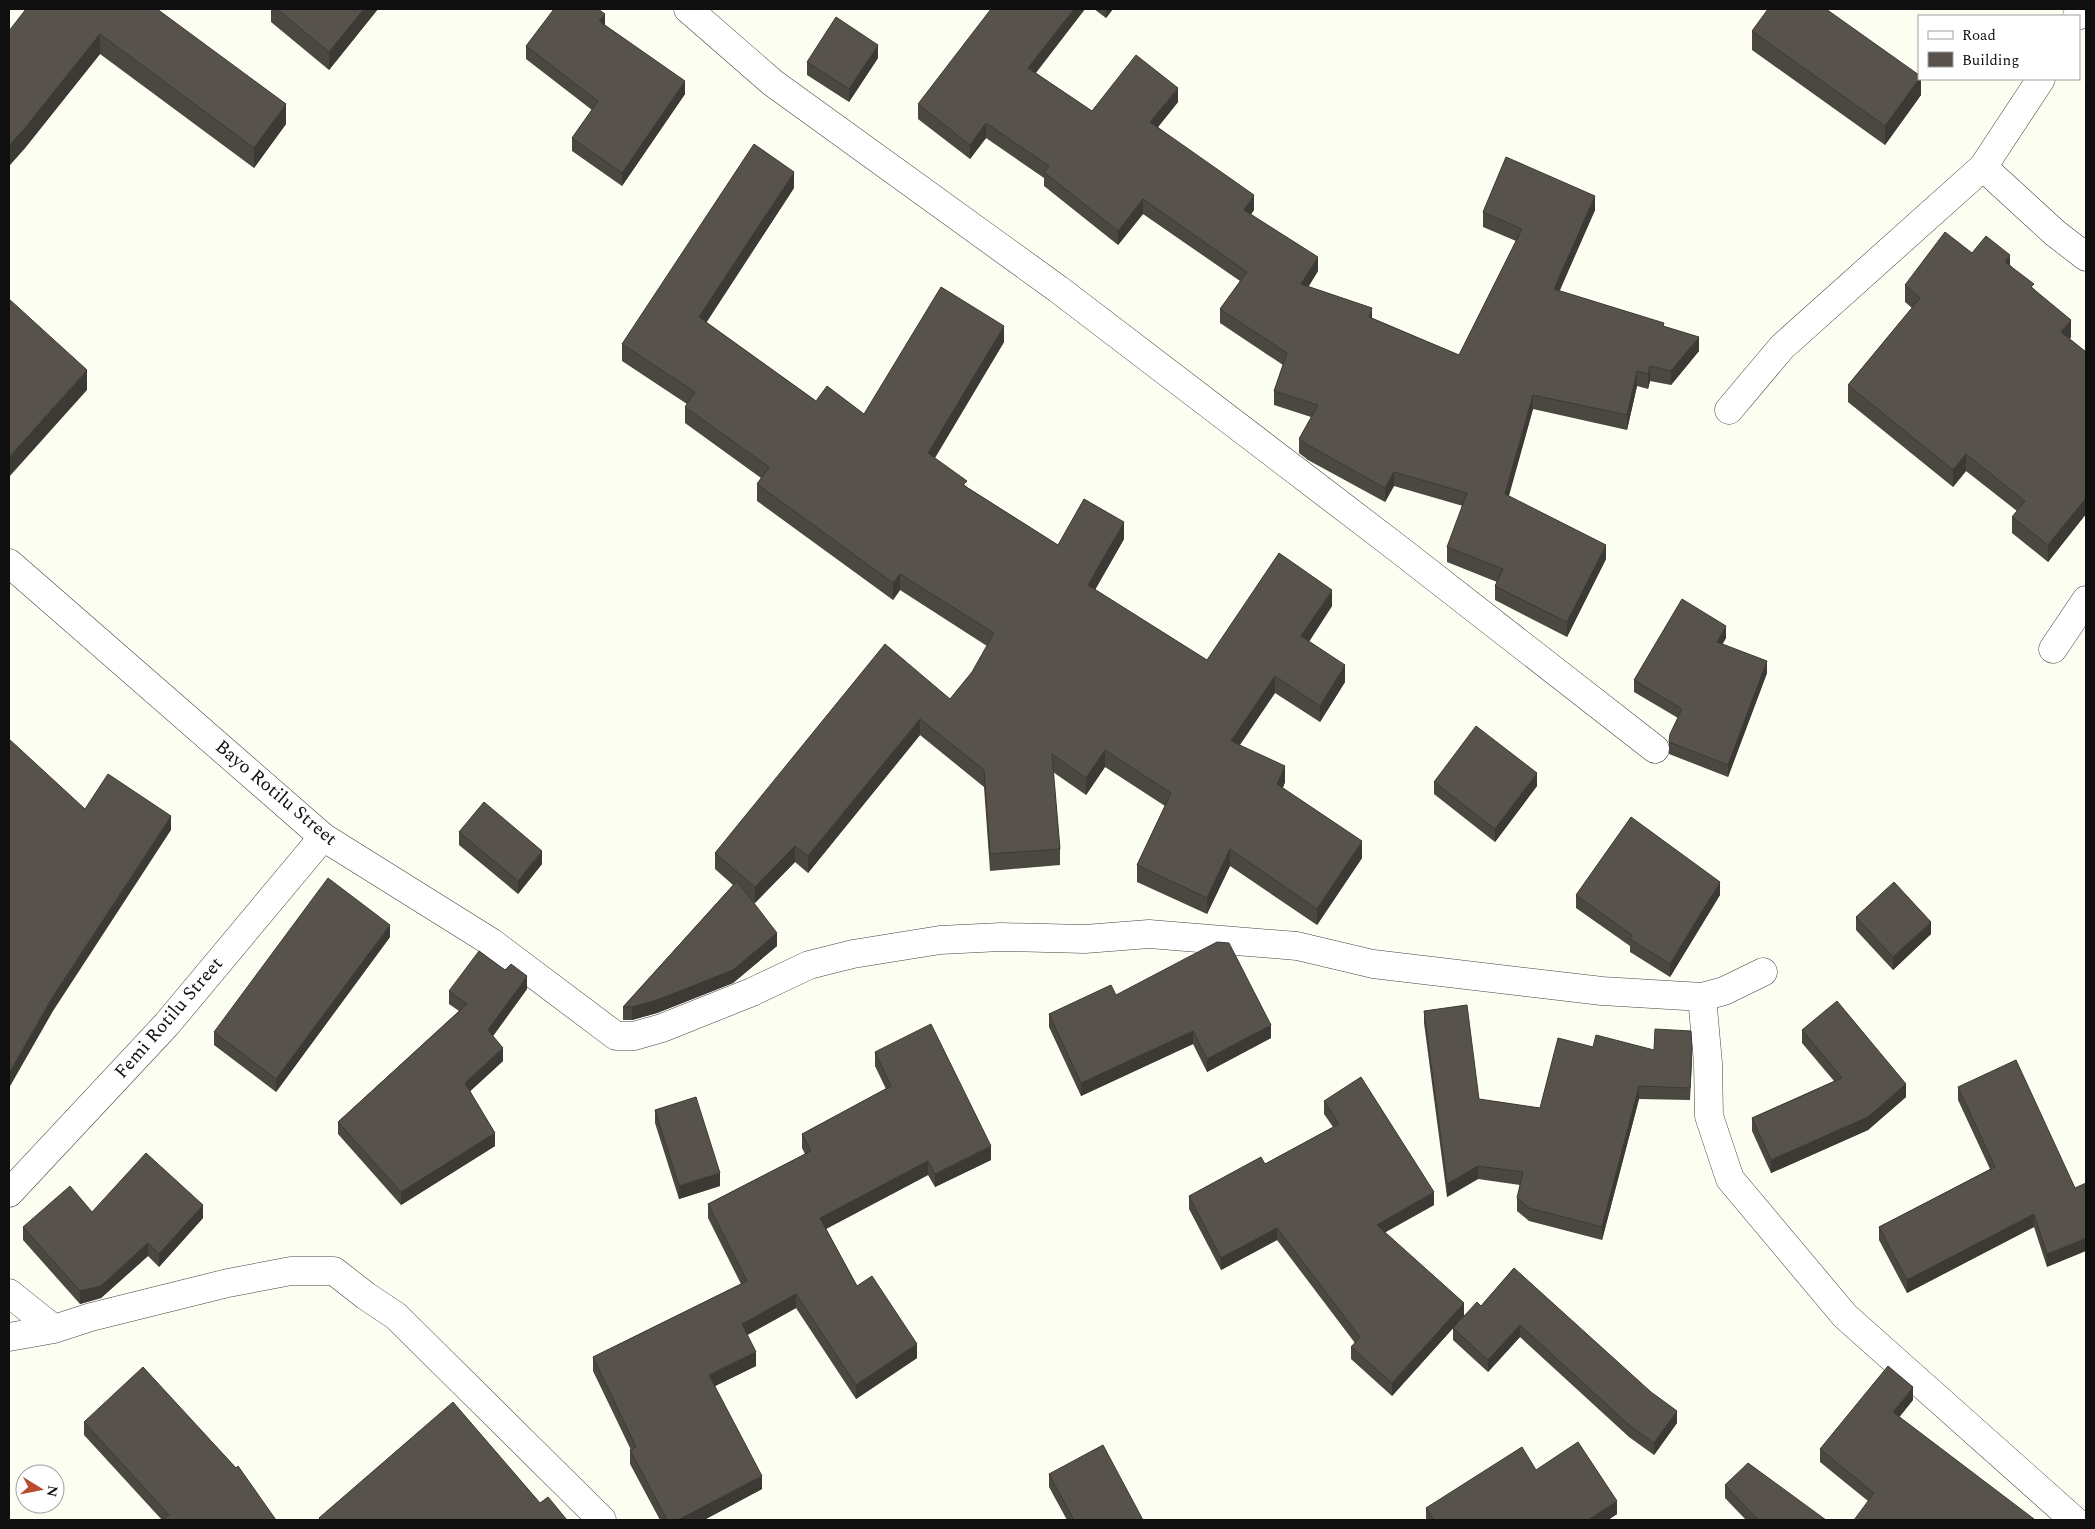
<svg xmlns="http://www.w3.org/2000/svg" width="2095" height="1529" font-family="Spectral,serif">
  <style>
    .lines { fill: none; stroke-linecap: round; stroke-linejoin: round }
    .minor-casing { stroke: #424242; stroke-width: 29 }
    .minor { stroke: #fff; stroke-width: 28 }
    .wall { fill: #4b4741 }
    .shaded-wall { fill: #3d3a35 }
    .building { fill: #57534c; stroke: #3d3a35 }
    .labels { text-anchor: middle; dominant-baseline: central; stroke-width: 5; stroke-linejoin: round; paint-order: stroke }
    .street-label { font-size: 19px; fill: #0f0f0f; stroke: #fff }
  </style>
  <rect width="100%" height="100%" fill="#fdfef2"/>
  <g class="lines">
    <defs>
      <path id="minor" d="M688 9 773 83 1058 289 1396 547 1655 749
        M2077 16 2082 9
        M1983 167 2055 233 2086 257
        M1729 410 1782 347 1983 167 2041 79
        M9 563 323 837 491 942 616 1036H634L662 1028 752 992 809 965 853 954 940 940 1001 937 1085 939 1149 934 1297 946 1373 964 1602 991 1702 997 1724 991 1763 972
        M2053 649 2086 600
        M1702 997 1708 1063 1709 1116 1730 1179 1845 1316 2074 1520
        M9 1193 167 1024 323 837
        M9 1293 54 1329
        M9 1337 54 1329 91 1317 228 1283 291 1271H334L366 1296 396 1316 602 1520"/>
    </defs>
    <!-- minor casing -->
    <use href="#minor" class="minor-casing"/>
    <!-- minor -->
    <use href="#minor" class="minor"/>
  </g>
  <!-- wall -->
  <path class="wall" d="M157 9 286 124 254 168 100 54 25 148 9 166V31Z
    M271 9H378L329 70 271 22Z
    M1085 9 1036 73 1092 111 1178 102 1158 127 1254 210 1251 214 1318 271 1308 287 1372 318 1459 355 1516 241 1483 227V212L1595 210 1559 291 1664 326 1699 351 1671 385 1650 381 1648 389 1637 386 1627 430 1533 409 1509 496 1606 559 1567 637 1495 600V586L1497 582 1447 562V547L1463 506 1394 486 1385 502 1308 460 1299 453V439L1311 417 1274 405V391L1283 365 1220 323V309L1240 281 1143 214 1118 245 1044 186V178L986 138 970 159 918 119V104Z
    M1094 9H1113L1106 18Z
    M605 25 685 94 622 186 572 151V138L592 110 526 59V46Z
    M1752 31 1921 79V95L1885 145 1752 50Z
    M878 58 849 102 807 75V62Z
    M794 188 706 322 816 401 864 414 1004 342 935 458 967 487 1058 545 1124 539 1095 590 1207 660 1332 606 1309 642 1345 682 1320 722 1275 693 1240 745 1285 782 1283 788 1362 858 1317 925 1230 866 1207 914 1137 882V865L1165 806 1105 767 1086 795 1053 772 1060 849V865L990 871 984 787 920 735 808 873 795 862 755 903 753 902 777 946 733 983 657 1013 632 1020H623V1007L733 885 715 869V853L950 699 972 672 987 646 900 590 893 600 757 501V484L761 478 685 423V407L687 404 622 361V344Z
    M2010 265 2034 289 2071 337 2070 339 2086 352V514L2048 562 2012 533V517L2017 511 1966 471 1953 487 1848 402V385L1912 308 1905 302V285Z
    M1726 638 1722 644 1767 673 1728 777 1669 754V742L1678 718 1634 692V680Z
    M1434 782 1537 786 1495 842 1434 794Z
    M459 832 542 864 518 894 459 845Z
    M1576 895H1720L1670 977 1630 952V946L1576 908Z
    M1856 917 1931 934 1893 970 1856 930Z
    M390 937 276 1092 214 1045V1032Z
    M527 989 493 1036 503 1061 470 1091 495 1146 401 1205 338 1134V1122L459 1011 449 1004V991Z
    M1116 995 1271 1038 1207 1072 1193 1044 1081 1096 1049 1027V1014Z
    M1424 1011 1479 1099 1540 1108 1593 1047 1692 1061 1690 1100 1639 1099 1602 1240 1529 1221 1517 1211V1198L1520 1185 1478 1179 1447 1197 1424 1023Z
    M1802 1030 1906 1097 1868 1130 1771 1173 1752 1131V1118L1834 1081 1802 1043Z
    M875 1052 991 1160 935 1187 928 1175 826 1229 857 1286 917 1358 856 1399 796 1308 747 1335 756 1366 715 1386 762 1489 704 1520H660L630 1464V1450H631L593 1371V1357L741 1284 708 1218V1204L805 1154 802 1148V1134L886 1089 875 1066Z
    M1958 1087 2075 1188 2047 1267 2034 1227 1907 1293 1879 1240V1227L1990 1169 1958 1100Z
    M1324 1101 1434 1205 1385 1232 1464 1316 1392 1396 1351 1359V1347L1355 1343 1277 1240 1221 1270 1189 1209V1196L1265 1164 1333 1127 1324 1114Z
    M655 1110 720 1186 679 1199 655 1123Z
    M92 1212 203 1218 159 1267 148 1256 101 1298 80 1304 23 1240V1227Z
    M1514 1268 1677 1423 1654 1455 1629 1437 1520 1337 1488 1372 1453 1340V1328L1481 1306Z
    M1913 1400 1899 1417 2034 1520 1868 1501 1820 1462V1449Z
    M84 1422 236 1468 162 1520 84 1435Z
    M1536 1470 1617 1514 1608 1520H1426V1508Z
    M1049 1474 1143 1520H1067L1049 1487Z
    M1725 1485 1826 1520H1746L1725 1498Z"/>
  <!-- shaded-wall -->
  <path class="shaded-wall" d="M364 9H378L329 70V52Z
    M1074 9H1085L1028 82V68Z
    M1106 9H1113L1106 18Z
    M605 14V27L599 21Z
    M100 34V54L25 148 9 166V146Z
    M878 45V58L849 102V89Z
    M1919 79H1921V95L1885 145V126Z
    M685 81V94L622 186V173Z
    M1178 88V102L1150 137V122Z
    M286 104V124L254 168V148Z
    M986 123V138L970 159V145Z
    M794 172V188L699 334V317Z
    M1254 195V210L1244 224V210Z
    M1595 196V210L1554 304V289Z
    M1143 199V214L1118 245V231Z
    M2010 255V271L2005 262Z
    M1318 257V271L1301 299V284Z
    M1372 308V322L1369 317Z
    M2071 320V337L2061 349V332Z
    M1004 326V342L928 469V453Z
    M1699 337V351L1671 385V371Z
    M1650 366V381L1648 389V374Z
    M87 370V390L9 477V457Z
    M1637 371V386L1627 430V415Z
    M1533 395V409L1505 508V494Z
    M1966 454V471L1953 487V470Z
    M1394 472V486L1385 502V488Z
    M2086 498V514L2048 562V545Z
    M1124 522V539L1088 602V585Z
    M1606 545V559L1567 637V622Z
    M900 574V590L893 600V583Z
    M1332 590V606L1301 653V636Z
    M1726 626V638L1717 654V642Z
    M1767 661V673L1728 777V765Z
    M1345 665V682L1320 722V706Z
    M1275 676V693L1231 757V741Z
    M920 719V735L808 873V856Z
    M1105 750V767L1086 795V778Z
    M1285 766V782L1277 800V784Z
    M1537 773V786L1495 842V829Z
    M171 816V830L53 1011 9 1088V1073L53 996Z
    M1362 841V858L1317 925V909Z
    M795 846V862L755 903V887Z
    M1230 849V866L1207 914V898Z
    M542 851V864L518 894V881Z
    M1720 882V895L1670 977V964Z
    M1931 922V934L1893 970V957Z
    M390 925V937L276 1092V1079Z
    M777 933V946L733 983 657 1013 632 1020V1007Z
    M527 976V989L488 1043V1030Z
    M1271 1025V1038L1207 1072V1059Z
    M1193 1031V1044L1081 1096V1083Z
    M503 1048V1061L465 1096V1083Z
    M1906 1084V1097L1868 1130 1771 1173V1160Z
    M1639 1086V1099L1602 1240V1227Z
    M495 1133V1146L401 1205V1192Z
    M991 1146V1160L935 1187V1174Z
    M928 1161V1175L820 1232V1218Z
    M1478 1166V1179L1447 1197V1184Z
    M720 1173V1186L679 1199V1186Z
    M1434 1192V1205L1377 1237V1225Z
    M203 1205V1218L159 1267V1254Z
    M2034 1214V1227L1907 1293V1280Z
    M1277 1228V1240L1221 1270V1258Z
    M2086 1238V1251L2047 1267V1254Z
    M148 1243V1256L101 1298 80 1304V1291Z
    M796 1294V1308L742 1338V1324Z
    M1464 1303V1316L1392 1396V1383Z
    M1520 1325V1337L1488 1372V1360Z
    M917 1344V1358L856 1399V1385Z
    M756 1352V1366L709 1389V1375Z
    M1913 1387V1400L1893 1425V1412Z
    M1677 1411V1423L1654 1455V1443Z
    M762 1476V1489L704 1520H678Z
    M1617 1501V1514L1608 1520H1588Z"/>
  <!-- building -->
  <path class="building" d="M26 9H157L286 104 254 148 100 34 25 128 9 146V31Z
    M277 9H364L329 52Z
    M554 9H598L605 14 599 21 685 81 622 173 572 138 598 101 526 46Z
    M991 9H1074L1028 68 1092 111 1136 55 1178 88 1150 122 1254 195 1244 210 1318 257 1301 284 1372 308 1369 317 1459 355 1522 229 1483 212 1506 157 1595 196 1554 289 1664 323 1663 326 1699 337 1671 371 1650 366 1648 374 1637 371 1627 415 1533 395 1505 494 1606 545 1567 622 1495 586 1503 569 1447 547 1467 493 1394 472 1385 488 1308 445 1299 439 1318 405 1274 391 1287 353 1220 309 1247 272 1143 199 1118 231 1044 172 1049 166 986 123 970 145 918 104Z
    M1768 9H1826L1919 75V79L1885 126 1752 31Z
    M836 17 878 45 849 89 807 62Z
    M754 144 794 172 699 317 816 401 827 386 864 414 941 287 1004 326 928 453 967 481 963 485 1058 545 1084 499 1124 522 1088 585 1207 660 1279 553 1332 590 1301 636 1345 665 1320 706 1275 676 1231 741 1285 766 1277 784 1362 841 1317 909 1230 849 1207 898 1137 865 1171 793 1105 750 1086 778 1052 754 1060 849 990 854 984 770 920 719 808 856 795 846 755 887 715 853 885 644 950 699 972 672 994 633 900 574 893 583 757 484 769 467 685 407 695 392 622 344Z
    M1945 232 1972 253 1986 236 2010 255 2005 262 2034 284 2031 287 2071 320 2061 332 2086 352V498L2048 545 2012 517 2025 501 1966 454 1953 470 1848 385 1920 298 1905 285Z
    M9 299 87 370 9 457Z
    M1682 599 1726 626 1717 642 1767 661 1728 765 1669 742 1670 734 1682 709 1634 680Z
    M1476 726 1537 773 1495 829 1434 782Z
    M9 739 85 809 108 774 171 816 53 996 9 1073Z
    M484 802 542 851 518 881 459 832Z
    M1631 817 1720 882 1670 964 1630 939 1632 935 1576 895Z
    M328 878 390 925 276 1079 214 1032Z
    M737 881 777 933 733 970 657 1000 632 1007H623Z
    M1894 882 1931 922 1893 957 1856 917Z
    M1217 942 1229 943 1271 1025 1207 1059 1193 1031 1081 1083 1049 1014 1111 985 1116 995Z
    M479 951 505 970 511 964 527 976 488 1030 503 1048 465 1083 495 1133 401 1192 338 1122 467 1004 449 991Z
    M1837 1001 1906 1084 1868 1117 1771 1160 1752 1118 1842 1078 1802 1030Z
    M1467 1005 1479 1099 1540 1108 1558 1038 1593 1047 1596 1035 1654 1050 1655 1029 1691 1031 1692 1048 1690 1088 1639 1086 1602 1227 1529 1208 1517 1198 1523 1172 1478 1166 1447 1184 1424 1011Z
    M931 1024 991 1146 935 1174 928 1161 820 1218 857 1286 872 1276 917 1344 856 1385 796 1294 742 1324 756 1352 709 1375 762 1476 678 1520H667L630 1450 636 1447 593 1357 747 1281 708 1204 811 1151 802 1134 891 1086 875 1052Z
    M2016 1060 2075 1188 2086 1183V1238L2047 1254 2034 1214 1907 1280 1879 1227 1995 1167 1958 1087Z
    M1361 1077 1434 1192 1377 1225 1464 1303 1392 1383 1351 1347 1360 1337 1277 1228 1221 1258 1189 1196 1261 1157 1265 1164 1339 1124 1324 1101Z
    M696 1097 720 1173 679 1186 655 1110Z
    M146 1153 203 1205 159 1254 148 1243 101 1286 80 1291 23 1227 70 1186 92 1212Z
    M1514 1268 1651 1392 1677 1411 1654 1443 1629 1425 1520 1325 1488 1360 1453 1328 1477 1302 1481 1306Z
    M1888 1366 1913 1387 1893 1412 2034 1519 2033 1520H1854L1874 1493 1820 1449Z
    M143 1367 236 1468 238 1466 276 1520H162L169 1515 84 1422Z
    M453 1402 540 1503 548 1497 567 1520H321L319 1518Z
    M1578 1442 1617 1501 1588 1520H1434L1426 1508 1522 1447 1536 1470Z
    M1103 1445 1143 1520H1074L1049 1474Z
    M1748 1463 1826 1520H1758L1725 1485Z"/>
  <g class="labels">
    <!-- street labels -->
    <g class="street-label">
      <text transform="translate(276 793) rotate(40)">Bayo Rotilu Street</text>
      <text transform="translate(169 1018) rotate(-49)">Femi Rotilu Street</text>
    </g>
  </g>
  <!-- border -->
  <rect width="2095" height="1529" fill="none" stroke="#0f0f0f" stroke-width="20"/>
  <!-- legend -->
  <rect x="1918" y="15" width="162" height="65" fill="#ffffff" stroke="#9f9f9f"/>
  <rect x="1928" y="31" width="25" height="8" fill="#ffffff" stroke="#9f9f9f"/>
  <text x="1962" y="40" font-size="15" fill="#0f0f0f">Road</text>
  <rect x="1928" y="52" width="25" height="15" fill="#57534c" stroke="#9f9f9f"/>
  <text x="1962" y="65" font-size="15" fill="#0f0f0f">Building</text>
  <!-- north arrow -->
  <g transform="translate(40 1489) rotate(100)"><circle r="24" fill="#ffffff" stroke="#9f9f9f"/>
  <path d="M0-4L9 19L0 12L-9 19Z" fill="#b84c2e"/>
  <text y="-8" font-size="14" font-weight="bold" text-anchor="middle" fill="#0f0f0f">N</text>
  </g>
</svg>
